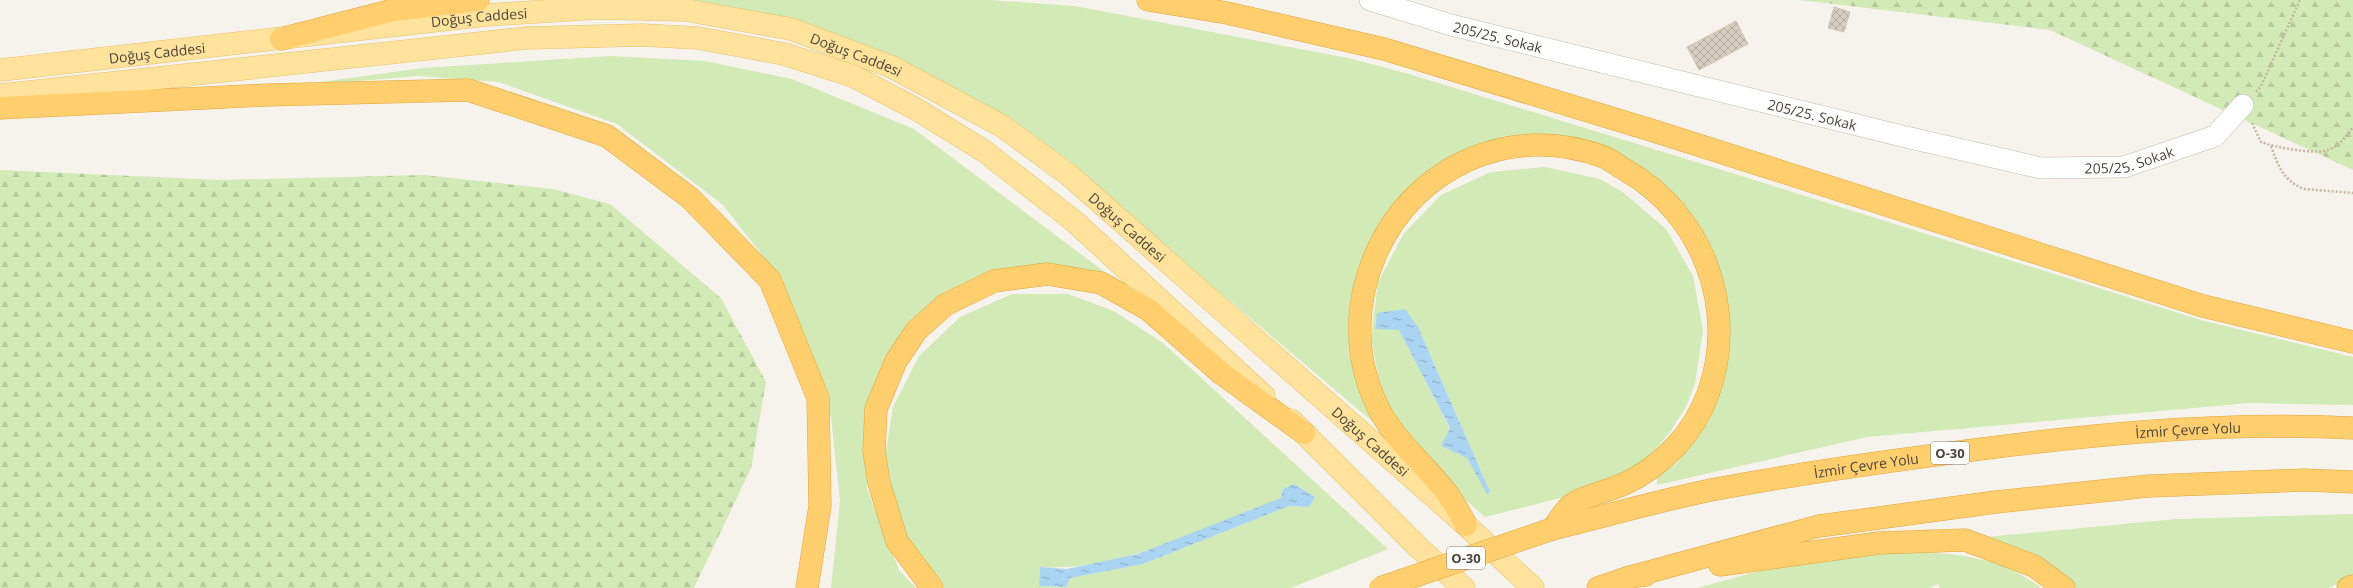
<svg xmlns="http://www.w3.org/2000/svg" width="2353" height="588" font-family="'Open Sans',sans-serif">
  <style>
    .grass { fill: #d2eab5; fill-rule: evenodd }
    .forest { fill: url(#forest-firs) }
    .water { fill: url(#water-ripples) }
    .building { fill: url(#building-cross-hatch); stroke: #d3c7b4 }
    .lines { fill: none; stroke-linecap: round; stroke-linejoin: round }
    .minor-casing { stroke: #c2bbae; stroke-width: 22 }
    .major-casing { stroke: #e6c16a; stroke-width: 23 }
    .highway-casing { stroke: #e0a43c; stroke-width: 23 }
    .path { stroke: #c4b79f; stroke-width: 2.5; stroke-dasharray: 2 2; stroke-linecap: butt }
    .minor { stroke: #fff; stroke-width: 21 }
    .major { stroke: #ffe39c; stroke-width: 22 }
    .highway { stroke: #ffcf6e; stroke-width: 22 }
    .highway-bridge-casing { stroke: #e0a43c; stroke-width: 23; stroke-linecap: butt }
    .highway-bridge { stroke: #ffcf6e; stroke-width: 22 }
    .labels { text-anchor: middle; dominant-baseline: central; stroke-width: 3; stroke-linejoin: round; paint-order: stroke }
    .shield { fill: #fff; stroke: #817c74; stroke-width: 1 }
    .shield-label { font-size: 13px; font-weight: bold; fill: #4b4439 }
    .street-label { font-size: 14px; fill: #4b4439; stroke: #fff }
  </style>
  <defs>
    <pattern id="forest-firs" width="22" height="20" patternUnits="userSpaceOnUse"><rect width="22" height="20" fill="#d2eab5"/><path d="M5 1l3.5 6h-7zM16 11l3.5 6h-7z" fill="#b6ca9c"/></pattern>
    <pattern id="water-ripples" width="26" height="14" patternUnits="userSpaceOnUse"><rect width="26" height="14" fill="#a9d4f2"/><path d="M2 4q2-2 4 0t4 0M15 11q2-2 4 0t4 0" fill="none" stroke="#8caec5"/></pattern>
    <pattern id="building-cross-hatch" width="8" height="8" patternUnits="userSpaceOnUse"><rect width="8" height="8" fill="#d8cfc1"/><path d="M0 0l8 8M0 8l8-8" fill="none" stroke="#b1aa9e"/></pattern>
  </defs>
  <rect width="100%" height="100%" fill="#f6f3ec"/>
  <!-- grass -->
  <path class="grass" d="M661 0H990L1075 6 1348 58 1409 74 1735 174 2201 320 2353 357V405L2250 403 1867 437 1657 485V477L1676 464 1697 438 1715 403 1720 280 1665 193 1609 156 1502 145 1387 216 1359 264 1348 327 1350 356 1373 422 1224 296 1016 124 945 89Z
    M611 56 705 61 792 79 914 129 1118 282 1040 267 907 326 867 412V489L899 570 916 588H831L840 501 831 417 776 273 723 205 617 124 498 82 417 76 276 88 423 68Z
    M1545 167 1600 179 1624 193 1666 229 1693 276 1703 330 1695 384 1686 407 1670 432 1652 454 1630 470 1580 493 1485 517 1460 495 1393 415 1381 391 1371 337 1378 283 1404 233 1441 195 1491 172ZM1418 327 1490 492 1488 494 1467 458 1441 446 1450 429 1399 329Z
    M1012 294H1068L1114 311 1163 343 1388 549 1291 588H945L923 568 895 519 884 463 893 407 919 356 960 317ZM1294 484 1315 497 1309 507 1289 506 1143 564 1070 578 1066 587 1039 586 1040 567C1122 572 1207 527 1282 498L1283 489Z
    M2353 514V578L2328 588H2071L1986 537 2176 519Z
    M1901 552C1951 552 2001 556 2041 588H1940L1938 584 1929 588H1697L1774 567Z"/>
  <!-- forest -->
  <path class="forest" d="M1800 0H2353V170L2050 30Z
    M0 170 219 180 423 175 553 189 610 204 721 298 766 382 751 468 694 588H0Z"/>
  <!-- water -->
  <path class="water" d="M1405 309 1418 327 1490 492 1487 494 1467 458 1441 446 1450 428 1399 330 1375 329 1377 313Z
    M1294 484 1315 497 1309 507 1289 506 1143 564 1070 578 1066 587 1039 586 1040 567 1067 569 1138 554 1281 498 1283 489Z"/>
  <!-- building -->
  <path class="building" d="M1834 7 1850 12 1844 32 1828 28Z
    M1736 21 1748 44 1699 70 1687 47Z"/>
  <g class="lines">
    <defs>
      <g id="minor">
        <path id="s1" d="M1370 0 1451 25 1906 137 2041 168 2124 167 2215 136 2243 105"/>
      </g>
      <g id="major">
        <path id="s2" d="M0 70 486 15 597 8 685 10 791 29 892 67 1002 126 1069 175 1466 525 1533 588"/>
        <path d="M0 95 527 38 642 35 698 38 784 54 853 76 916 109 984 151 1074 221 1264 396"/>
        <path d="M1291 420 1419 548 1464 588"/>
      </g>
      <g id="highway">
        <path d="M1148 0 1227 13 1384 49 1654 131 2203 306 2353 342"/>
        <path d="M281 39 393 10 478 0"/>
        <path d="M0 108 268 95 468 90 607 136 690 198 770 280 818 398 820 506 807 588"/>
        <path d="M1466 525C1460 514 1454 502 1446 492 1424 463 1391 438 1376 403 1354 355 1355 303 1375 256 1413 166 1511 122 1604 157 1612 161 1620 167 1627 171 1702 214 1738 308 1709 391 1695 432 1663 466 1624 484 1609 491 1579 497 1569 507 1563 513 1558 522 1552 529"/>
        <path id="s3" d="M1552 529C1605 516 1658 501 1711 490 1785 476 1860 465 1936 455 2073 436 2214 421 2353 428"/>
        <path d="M1720 565 1879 543 1965 540 2034 566 2064 588"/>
        <path d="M1630 577 1819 526 1996 502 2149 486 2304 480 2353 482"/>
        <path d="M932 588 897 541 879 483 874 451 876 409 896 361 916 331 945 305 994 281 1047 274 1101 283 1149 310 1222 374 1304 433"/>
        <path d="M1598 588 1630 577 1645 575"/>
        <path d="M2348 588 2353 586"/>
      </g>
    </defs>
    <!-- minor casing -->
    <use href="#minor" class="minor-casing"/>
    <!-- major casing -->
    <use href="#major" class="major-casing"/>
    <!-- highway casing -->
    <use href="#highway" class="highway-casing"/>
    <!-- path -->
    <path class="path" d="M2256 92 2261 86 2300 0
      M2252 123 2261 142C2274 147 2315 155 2328 150 2339 146 2347 136 2353 127
      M2271 146C2278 166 2284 182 2305 189L2353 193"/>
    <!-- minor -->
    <use href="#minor" class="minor"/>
    <!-- major -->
    <use href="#major" class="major"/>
    <!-- highway -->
    <use href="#highway" class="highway"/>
    <defs>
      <path id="highway-bridge" d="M1380 588 1552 529"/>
    </defs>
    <!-- highway-bridge casing -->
    <use href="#highway-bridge" class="highway-bridge-casing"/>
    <!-- highway-bridge -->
    <use href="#highway-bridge" class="highway-bridge"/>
  </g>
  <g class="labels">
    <!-- shield labels -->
    <g class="shield">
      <rect x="1931" y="442" width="38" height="22" rx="3"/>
      <rect x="1447" y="547" width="38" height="22" rx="3"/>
    </g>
    <g class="shield-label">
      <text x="1950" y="453">O-30</text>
      <text x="1466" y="558">O-30</text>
    </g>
    <!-- street labels -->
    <g class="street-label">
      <text stroke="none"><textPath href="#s2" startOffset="482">Doğuş Caddesi</textPath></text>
      <text stroke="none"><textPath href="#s1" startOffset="133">205/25. Sokak</textPath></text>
      <text stroke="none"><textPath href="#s2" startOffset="158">Doğuş Caddesi</textPath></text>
      <text stroke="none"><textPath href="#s2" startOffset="866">Doğuş Caddesi</textPath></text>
      <text stroke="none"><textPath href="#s1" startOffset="457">205/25. Sokak</textPath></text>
      <text stroke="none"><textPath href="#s1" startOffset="781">205/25. Sokak</textPath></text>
      <text stroke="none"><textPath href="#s2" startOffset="1190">Doğuş Caddesi</textPath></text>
      <text stroke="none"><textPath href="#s3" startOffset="645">İzmir Çevre Yolu</textPath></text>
      <text stroke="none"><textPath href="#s2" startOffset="1514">Doğuş Caddesi</textPath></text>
      <text stroke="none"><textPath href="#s3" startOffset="321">İzmir Çevre Yolu</textPath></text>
    </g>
  </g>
</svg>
